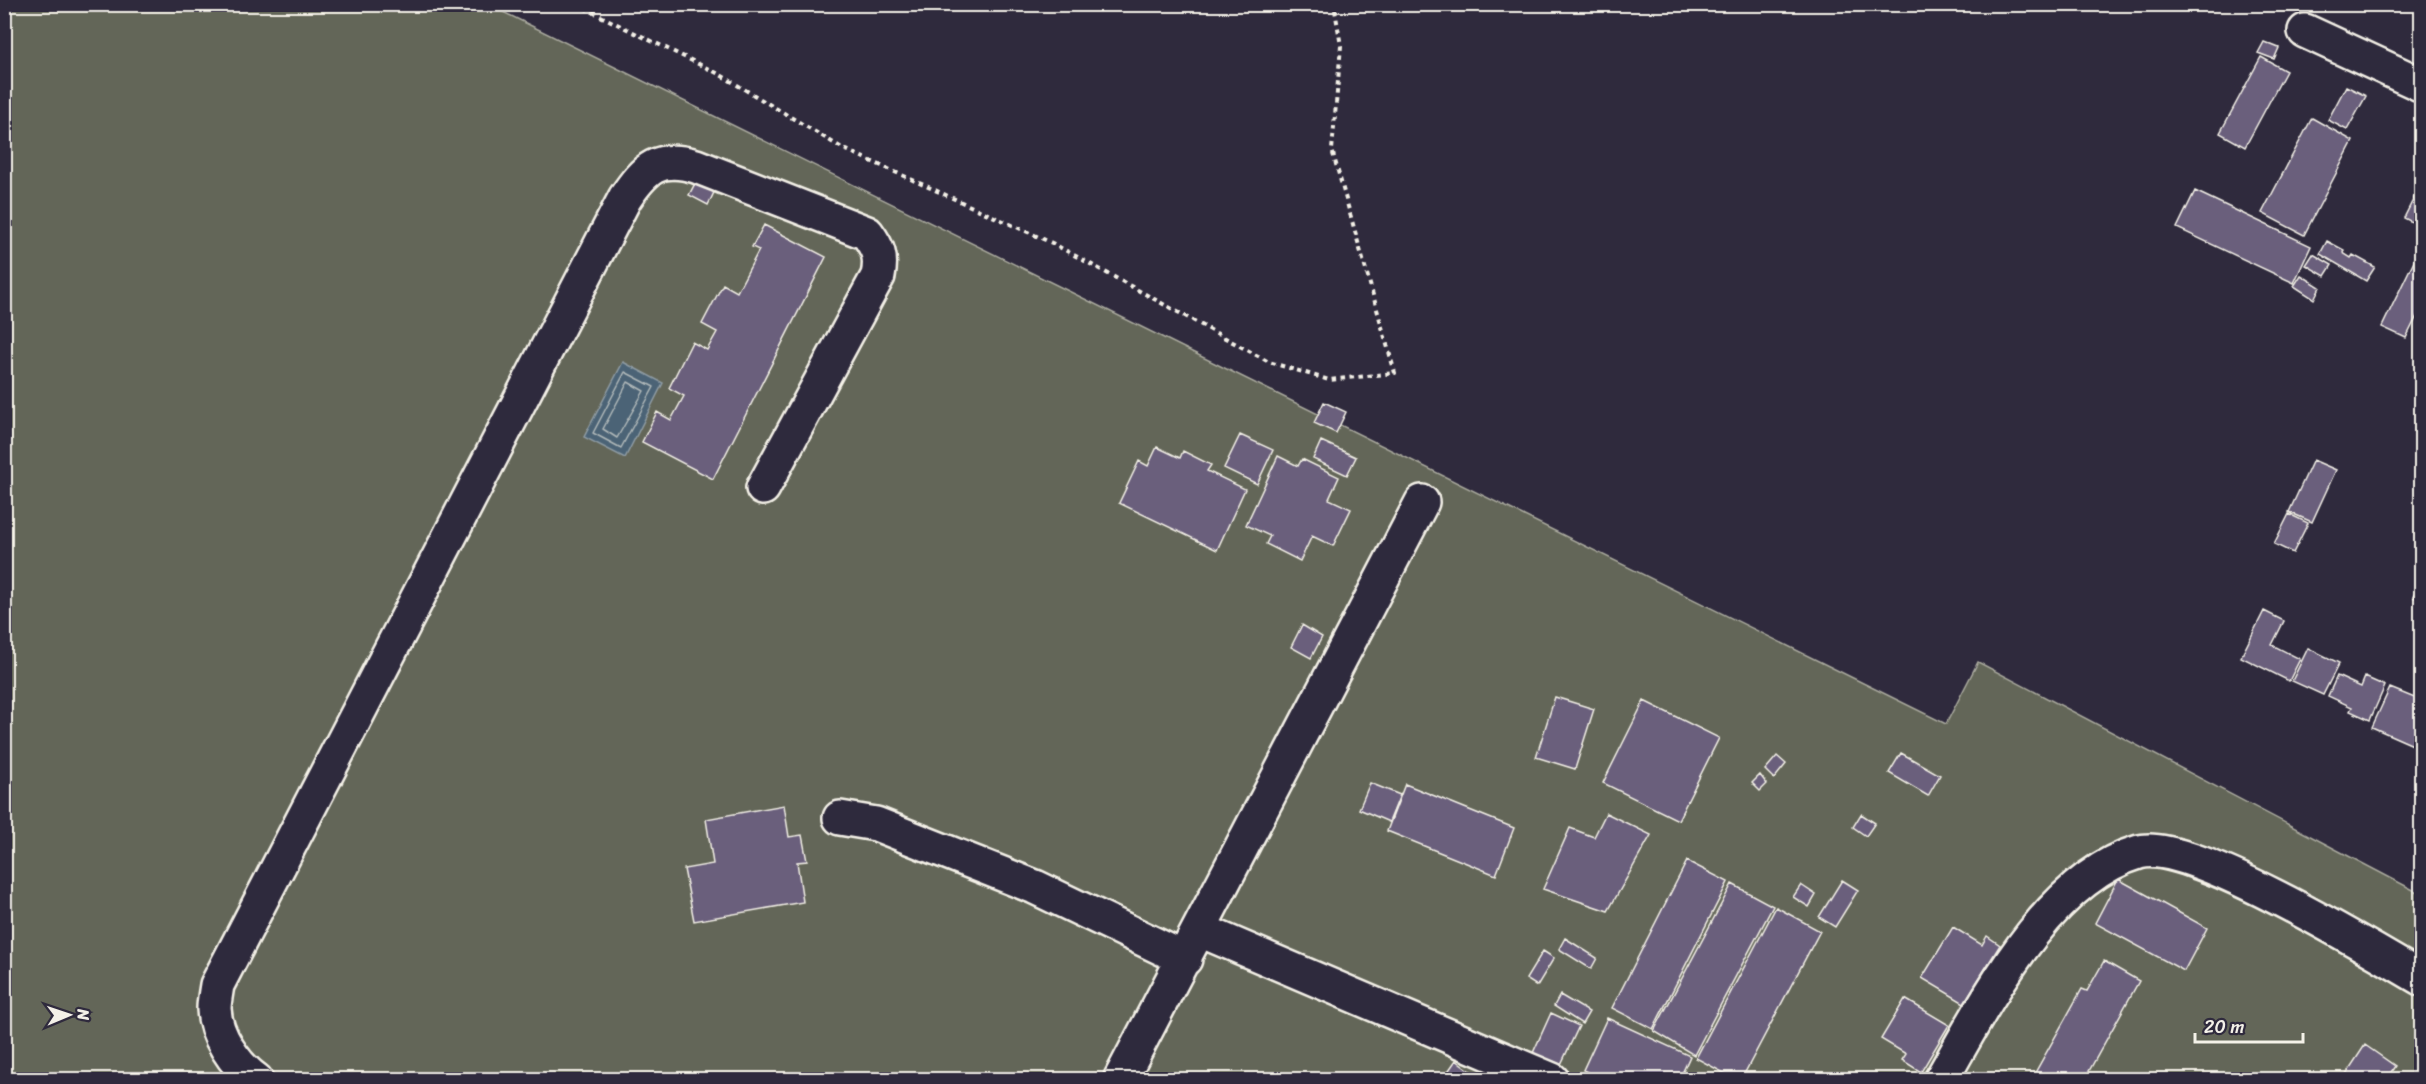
<svg xmlns="http://www.w3.org/2000/svg" width="2426" height="1084" font-family="Sriracha,sans-serif">
  <style>
    .green { fill: #636658; stroke: #acaca0; stroke-width: 1.5 }
    .water { fill: #4c6476; stroke: #8f9ca4; stroke-width: 1.5 }
    .lines { fill: none; stroke-linecap: round; stroke-linejoin: round }
    .shore { stroke: #b1b9ba; stroke-width: 1.5 }
    .building { fill: #6a5f7c; stroke: #f4f1e8; stroke-width: 1.5 }
    .minor-casing { stroke: #f4f1e8; stroke-width: 38 }
    .path { stroke: #f4f1e8; stroke-width: 4; stroke-dasharray: 4.5 4.5; stroke-linecap: butt }
    .minor { stroke: #2f2a3d; stroke-width: 33 }
  </style>
  <rect width="100%" height="100%" fill="#2f2a3d"/>
  <filter id="ink" filterUnits="userSpaceOnUse"><feTurbulence type="fractalNoise" baseFrequency=".0167" numOctaves="2"/><feDisplacementMap in="SourceGraphic" scale="12" xChannelSelector="R" yChannelSelector="G"/><feConvolveMatrix kernelMatrix="1 2 1 2 8 2 1 2 1" color-interpolation-filters="sRGB"/></filter>
  <g filter="url(#ink)">
    <!-- green -->
    <path class="green" d="M5 5H489L1946 724 1978 662 2421 894V1079L5 1080Z"/>
    <!-- water -->
    <path class="water" d="M623 362 663 383 625 458 584 437Z"/>
    <g class="lines">
      <!-- shore -->
      <path class="shore" d="M625 372 654 387 621 448 593 433Z
        M628 382 644 391 617 438 603 429Z"/>
    </g>
    <!-- building -->
    <path class="building" d="M2264 42 2279 48 2274 59 2258 53Z
      M2261 57 2286 71 2245 147 2220 133Z
      M2346 86 2366 96 2347 130 2328 120Z
      M2312 118 2353 141 2304 235 2262 213Z
      M701 172 719 182 708 205 689 195Z
      M2422 182V227L2404 218Z
      M2195 191 2311 246 2294 283 2177 228Z
      M764 225 826 257 713 479 642 442 657 412 671 420 684 396 669 388 692 342 707 350 717 332 702 324 723 284 737 292 759 250 752 247Z
      M2327 241 2344 250 2343 253 2351 258 2353 255 2375 267 2366 281 2320 254Z
      M2422 244V306L2406 338 2382 327Z
      M2313 254 2332 265 2325 276 2306 265Z
      M2301 275 2320 287 2314 299 2294 286Z
      M1324 402 1346 412 1336 433 1314 423Z
      M1240 435 1273 450 1257 484 1224 468Z
      M1321 441 1356 457 1347 475 1313 459Z
      M1157 447 1180 458 1183 451 1211 465 1207 471 1245 489 1217 550 1119 503 1139 461 1148 466Z
      M1278 456 1298 466 1302 459 1339 477 1329 499 1351 509 1333 546 1312 536 1300 561 1266 544 1270 536 1246 525Z
      M2313 460 2336 470 2312 522 2289 512Z
      M2289 514 2308 523 2293 553 2274 544Z
      M2422 579V601L2413 597Z
      M2264 611 2284 621 2272 645 2300 659 2289 681 2241 657Z
      M1302 625 1322 637 1311 658 1291 647Z
      M2308 648 2339 663 2323 695 2292 681Z
      M2337 676 2361 687 2365 677 2385 686 2370 720 2350 711 2352 707 2328 696Z
      M2390 688 2422 701V749L2372 727Z
      M1555 697 1594 709 1575 769 1536 757Z
      M1644 701 1719 738 1678 820 1603 783Z
      M1901 753 1940 775 1928 796 1889 773Z
      M1777 756 1786 764 1774 779 1765 770Z
      M1760 775 1767 784 1760 791 1752 783Z
      M1370 783 1400 795 1389 822 1359 809Z
      M1405 784 1514 828 1496 875 1387 831Z
      M784 805 789 837 802 835 807 861 797 862 803 902 694 921 684 869 713 864 706 819Z
      M1606 813 1651 835 1608 911 1543 889 1570 828 1594 837Z
      M1861 814 1875 823 1866 836 1853 827Z
      M1687 861 1728 882 1653 1029 1612 1008Z
      M2118 879 2207 928 2184 971 2095 923Z
      M1842 880 1858 890 1835 927 1819 917Z
      M1732 884 1773 906 1694 1055 1654 1031Z
      M1801 885 1816 895 1809 907 1793 897Z
      M1776 907 1820 931 1741 1080H1737L1696 1058Z
      M1953 927 1982 945 1987 936 2000 945 1964 1003 1922 978Z
      M1565 938 1597 958 1591 969 1559 949Z
      M1543 951 1554 958 1537 986 1526 979Z
      M2104 961 2139 981 2084 1080H2031L2082 989 2087 991Z
      M1560 995 1589 1012 1582 1024 1554 1006Z
      M1905 999 1949 1025 1921 1072 1902 1060 1906 1054 1881 1039Z
      M1551 1013 1579 1026 1555 1077 1528 1064Z
      M1607 1018 1690 1056 1679 1080H1603L1583 1070Z
      M2365 1045 2395 1066 2386 1080H2342Z
      M1456 1060 1483 1080H1442Z"/>
    <g class="lines">
      <defs>
        <path id="minor" d="M2305 31 2422 85
          M840 818 876 824 1035 887 1185 959
          M1200 930 1552 1080
          M256 1080C235 1065 215 1035 214 1009 214 1001 216 992 217 985L625 198C645 168 659 155 696 166L867 233C878 248 882 257 878 276L763 488
          M1120 1080 1422 502
          M1941 1080C1986 1002 2047 879 2139 852 2188 838 2373 950 2422 979"/>
      </defs>
      <!-- minor casing -->
      <use href="#minor" class="minor-casing"/>
      <!-- path -->
      <path class="path" d="M576 4 719 74 842 148 1052 243 1269 362 1329 380 1395 373 1332 150 1341 46 1334 4"/>
      <!-- minor -->
      <use href="#minor" class="minor"/>
    </g>
  </g>
  <!-- margin -->
  <rect width="2426" height="1084" fill="none" stroke="#2f2a3d" stroke-width="24"/>
  <rect x="12" y="12" width="2402" height="1060" fill="none" stroke="#f4f1e8" stroke-width="2" filter="url(#ink)"/>
  <!-- north arrow -->
  <g transform="translate(69 1015) rotate(88)" stroke="#2f2a3d" stroke-width="4.5" paint-order="stroke">
  <path d="M0-4.5L10 22L0 15L-10 22Z" fill="#f4f1e8"/>
  <text y="-9" font-size="16" font-weight="bold" text-anchor="middle" fill="#f4f1e8">N</text>
  </g>
  <!-- scale -->
  <path d="M2195 1033v9h108v-9" fill="none" stroke="#f4f1e8" stroke-width="3"/>
  <text x="2204" y="1033" font-size="18" fill="#f4f1e8" stroke="#2f2a3d" stroke-width="4.5" paint-order="stroke">20 m</text>
</svg>
